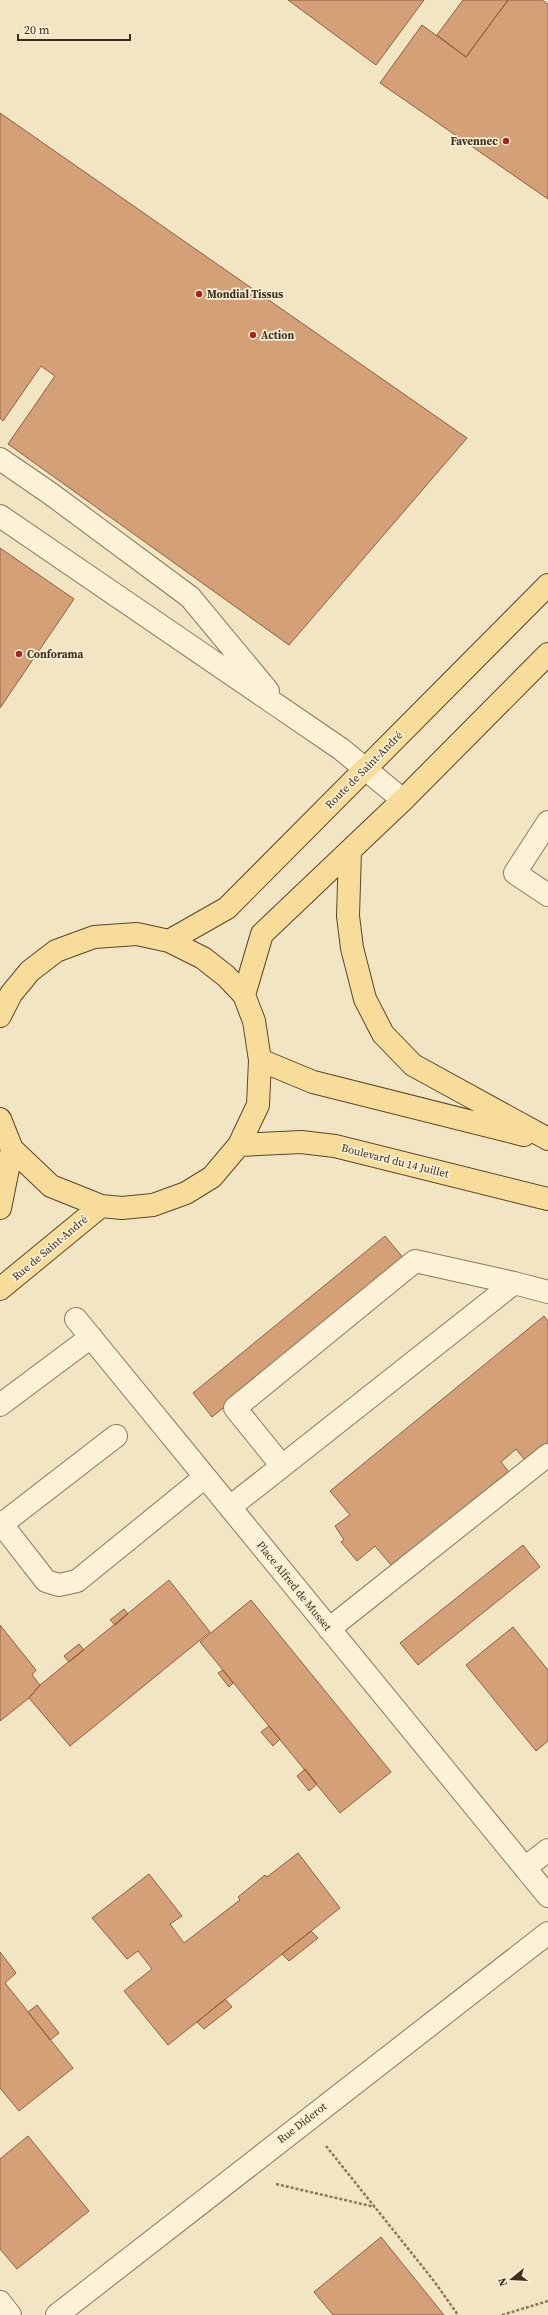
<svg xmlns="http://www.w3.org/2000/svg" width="548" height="2315" font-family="'Source Serif 4',serif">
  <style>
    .building { fill: #d3a077; stroke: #8f5f3c }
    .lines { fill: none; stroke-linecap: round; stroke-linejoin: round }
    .minor-casing { stroke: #8e7758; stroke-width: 24 }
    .major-casing { stroke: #5c442d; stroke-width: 24 }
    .path { stroke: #8e7758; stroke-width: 2.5; stroke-dasharray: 3 2; stroke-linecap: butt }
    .minor { stroke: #fbf2d8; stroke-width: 22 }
    .major { stroke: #f7dd99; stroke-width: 22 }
    .poi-dot { fill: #a22623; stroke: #f8efd4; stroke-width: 1.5 }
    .labels { text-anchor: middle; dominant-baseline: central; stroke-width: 3.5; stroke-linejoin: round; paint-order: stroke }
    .poi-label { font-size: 11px; font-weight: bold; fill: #3d2e1e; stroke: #f8efd4; text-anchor: start }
    .street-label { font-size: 11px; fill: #3d2e1e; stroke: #f8efd4 }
  </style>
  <rect width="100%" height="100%" fill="#f2e5c4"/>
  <!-- building -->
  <path class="building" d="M288 0H424L376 65Z
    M463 0H508L466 57 437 35Z
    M508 0H542L548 4V199L380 83 422 25 466 57Z
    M0 113 467 438 289 645 8 444 55 376 41 366 3 421 0 418Z
    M0 548 74 599 0 708Z
    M385 1236 405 1260 212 1417 193 1393Z
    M544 1316 548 1321V1449L529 1465 516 1449 501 1462 513 1477 396 1571 375 1546 357 1561 341 1542 344 1540 335 1526 350 1515 330 1491Z
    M523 1545 540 1567 418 1665 400 1643Z
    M169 1580 210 1632 70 1746 29 1698 40 1685Z
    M251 1600 391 1772 340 1813 200 1642Z
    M124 1609 128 1614 115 1625 110 1620Z
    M0 1625 36 1670 32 1675 40 1685 29 1698 0 1721Z
    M513 1627 548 1670V1741L536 1751 466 1665Z
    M79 1644 84 1650 69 1662 64 1656Z
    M223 1670 233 1683 229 1687 218 1673Z
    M269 1726 280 1739 273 1746 261 1732Z
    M305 1769 317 1784 309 1791 297 1776Z
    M298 1853 340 1908 168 2045 124 1991 152 1969 138 1951 127 1959 92 1918 149 1874 182 1916 170 1924 184 1943 240 1900 238 1897 265 1875 267 1877Z
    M311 1931 318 1938 289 1961 282 1954Z
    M0 1952 16 1973 5 1983 73 2068 19 2111 0 2088Z
    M225 1999 232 2007 204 2029 197 2022Z
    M37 2005 59 2033 50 2040 28 2012Z
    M28 2136 89 2211 17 2269 0 2249V2159Z
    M381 2237 444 2315H333L314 2292Z"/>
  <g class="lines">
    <defs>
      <path id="minor" d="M0 459 51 494 190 597 268 691
        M0 516 341 749 403 800
        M548 822 515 873 548 895
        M514 1283 548 1292
        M76 1319 548 1896
        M0 1405 91 1337
        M230 1507 267 1478 514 1283 415 1261 235 1408 282 1466
        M0 1522 46 1581 59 1585 77 1581 205 1477
        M2 1524 116 1436
        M329 1629 548 1455
        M525 1868 548 1850
        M0 2302 10 2315
        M57 2315 548 1933"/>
      <path id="major" d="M350 851 348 916 352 948 365 999 383 1034 413 1065 548 1139
        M169 941 227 908 548 585
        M244 995 262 934 403 800 548 654
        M0 1016 11 994 30 971 56 951 94 937 137 934 169 941 203 958 226 976 244 995 254 1021 260 1060 258 1105 239 1145 212 1177 186 1193 153 1205 122 1208 101 1206 51 1186 12 1149 0 1119
        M260 1060 313 1082 524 1135
        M239 1145 301 1142 335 1146 548 1199
        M0 1208 12 1149
        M0 1289 101 1206"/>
    </defs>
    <!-- minor casing -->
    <use href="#minor" class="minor-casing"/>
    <!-- major casing -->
    <use href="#major" class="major-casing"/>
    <!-- path -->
    <path class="path" d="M326 2146 434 2281 458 2315
      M276 2184 375 2207
      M502 2315 548 2301"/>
    <!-- minor -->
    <use href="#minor" class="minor"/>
    <!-- major -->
    <use href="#major" class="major"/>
  </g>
  <!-- markers -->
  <g class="poi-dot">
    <circle cx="506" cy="141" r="4"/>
    <circle cx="199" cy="294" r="4"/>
    <circle cx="253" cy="335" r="4"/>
    <circle cx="19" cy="654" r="4"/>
  </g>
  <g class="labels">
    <!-- poi labels -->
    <g class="poi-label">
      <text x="498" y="141" text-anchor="end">Favennec</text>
      <text x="207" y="294">Mondial Tissus</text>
      <text x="261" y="335">Action</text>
      <text x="27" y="654">Conforama</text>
    </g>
    <!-- street labels -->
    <g class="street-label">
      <text transform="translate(364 770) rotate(-45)">Route de Saint-André</text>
      <text transform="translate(395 1161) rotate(14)">Boulevard du 14 Juillet</text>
      <text transform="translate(50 1248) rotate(-40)">Rue de Saint-André</text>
      <text transform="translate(294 1586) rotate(51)">Place Alfred de Musset</text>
      <text transform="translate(302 2123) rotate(-38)">Rue Diderot</text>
    </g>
  </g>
  <!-- north arrow -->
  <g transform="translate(512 2279) rotate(252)" stroke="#f8efd4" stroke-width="3" paint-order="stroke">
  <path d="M0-3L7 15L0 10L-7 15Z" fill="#3d2e1e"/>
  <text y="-6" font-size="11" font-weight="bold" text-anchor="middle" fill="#3d2e1e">N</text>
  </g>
  <!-- scale -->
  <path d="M18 34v6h112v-6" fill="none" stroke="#3d2e1e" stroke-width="2"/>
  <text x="24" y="34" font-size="12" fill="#3d2e1e" stroke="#f8efd4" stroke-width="3" paint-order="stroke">20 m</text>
</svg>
